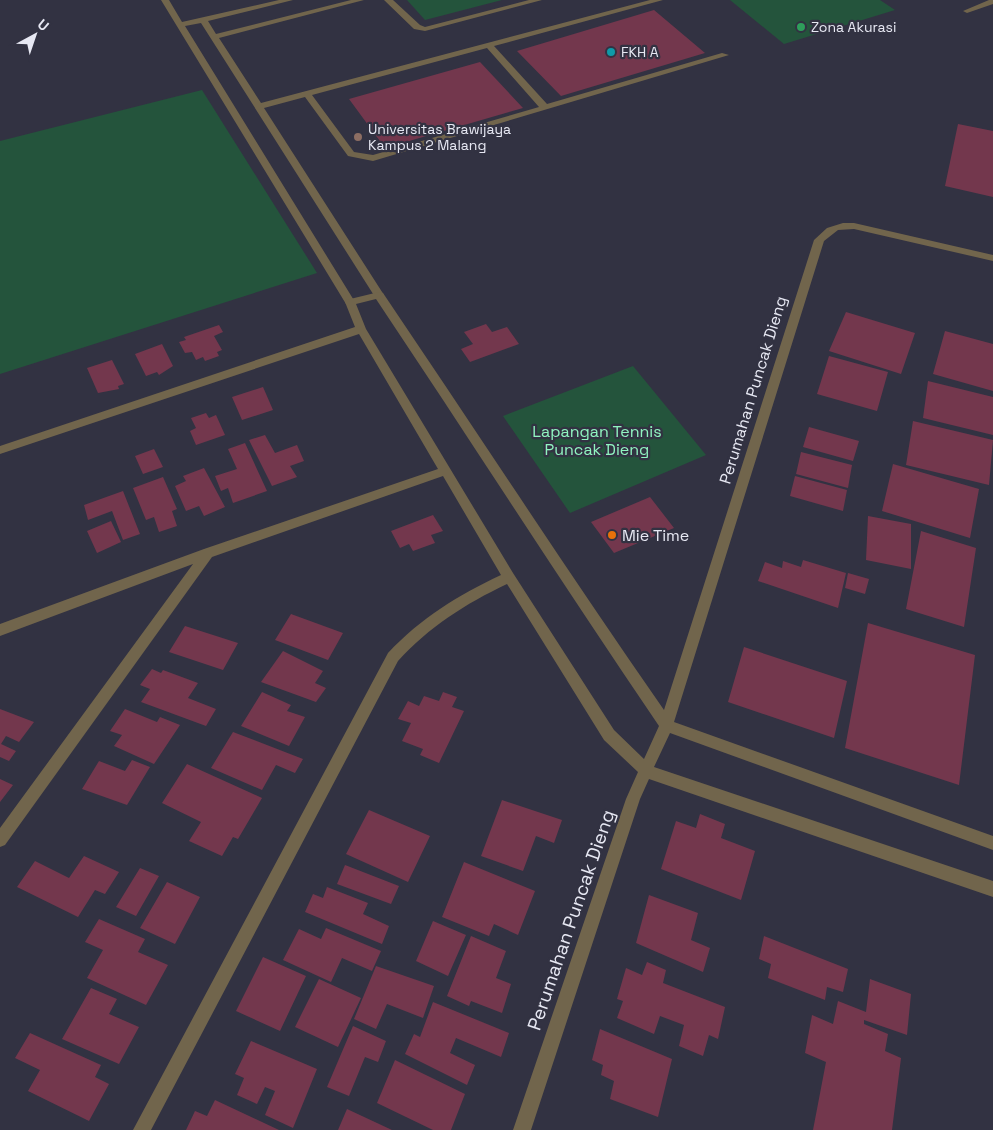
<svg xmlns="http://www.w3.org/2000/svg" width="993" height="1130" font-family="'Space Grotesk',sans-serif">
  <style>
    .green { fill: #24543c }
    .building { fill: #73374d }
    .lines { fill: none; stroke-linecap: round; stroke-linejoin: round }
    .lane { fill: #71654c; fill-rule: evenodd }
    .street { fill: #71654c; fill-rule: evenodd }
    .leisure-dot { fill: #2e9e5b; stroke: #323242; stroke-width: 2 }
    .culture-dot { fill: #0f9aa8; stroke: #323242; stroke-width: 2 }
    .education-dot { fill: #8d6e63; stroke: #323242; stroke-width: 2 }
    .food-dot { fill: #e8710a; stroke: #323242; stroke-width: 2 }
    .labels { text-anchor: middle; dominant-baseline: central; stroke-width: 4.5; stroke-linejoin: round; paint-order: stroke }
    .far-poi-label { font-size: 14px; fill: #e7e8f3; stroke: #323242; text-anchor: start }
    .street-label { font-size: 16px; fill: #e7e8f3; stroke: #323242 }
    .park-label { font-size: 16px; fill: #90f4c0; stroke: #323242 }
    .poi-label { font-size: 16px; fill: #e7e8f3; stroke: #323242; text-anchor: start }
    .near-street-label { font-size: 19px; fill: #e7e8f3; stroke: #323242 }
  </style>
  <rect width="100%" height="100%" fill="#323242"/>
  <!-- green -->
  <path class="green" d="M407 0H502L425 20Z
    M730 0H880L895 10 784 44Z
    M202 90 317 273 0 374V141Z
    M633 366 706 455 570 513 503 416Z"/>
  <!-- building -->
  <path class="building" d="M654 10 705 53 561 96 517 51Z
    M480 62 523 108 385 148 349 99Z
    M958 124 993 131V197L945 186Z
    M846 312 915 333 901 374 829 351Z
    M486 324 492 332 507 327 519 344 470 362 461 349 473 344 464 332Z
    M219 325 223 332 214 336 222 350 217 352 219 356 205 361 203 357 196 360 192 352 185 353 179 342 186 340 184 337Z
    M945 331 993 344V391L933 374Z
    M162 344 173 366 159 375 157 372 146 376 135 354Z
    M829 356 888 372 877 411 817 394Z
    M112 360 124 384 118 386 119 389 98 393 87 368Z
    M928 381 993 397V435L923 418Z
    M263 387 273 410 242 420 232 397Z
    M206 413 209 418 216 415 225 435 196 445 190 431 196 428 191 418Z
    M913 421 993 440 989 485 906 465Z
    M809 427 859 441 853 461 803 447Z
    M265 435 275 453 297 445 304 461 290 466 297 477 272 486 249 440Z
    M245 443 267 491 233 503 228 488 221 491 215 476 237 469 228 449Z
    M154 449 163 467 143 474 135 456Z
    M801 452 852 465 848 488 796 474Z
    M893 464 979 489 970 538 882 511Z
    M204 468 225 507 204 516 199 506 186 511 175 486 186 481 183 476Z
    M795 476 847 490 843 511 790 496Z
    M163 477 177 509 172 511 177 526 159 532 154 517 146 520 133 488Z
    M123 491 140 534 123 540 112 511 88 520 84 505Z
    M650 497 674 528 614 553 591 522Z
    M433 515 443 531 431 535 435 543 413 551 409 544 400 548 391 531Z
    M868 516 911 524V569L866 560Z
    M111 521 121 542 97 553 87 531Z
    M921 531 976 548 964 627 906 609Z
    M803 560 846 573 838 608 758 581 765 562 782 568 783 561 801 567Z
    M848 573 869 579 865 594 845 588Z
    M291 614 343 633 328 660 275 640Z
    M868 623 975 655 959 785 845 748Z
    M185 626 238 643 223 670 169 652Z
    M744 647 847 681 834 738 728 702Z
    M283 651 323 671 315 683 326 688 316 702 261 682Z
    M152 669 161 673 163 670 198 683 188 698 216 709 206 726 141 702 150 689 140 685Z
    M262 692 291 705 287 711 305 717 289 746 241 726Z
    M443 692 457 697 452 707 464 711 439 763 420 755 423 749 402 741 411 723 398 719 408 701 419 706 424 696 439 701Z
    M0 709 34 722 19 742 6 736 1 744 16 751 9 761 0 757Z
    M125 709 157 722 160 717 180 725 154 764 114 746 122 735 110 731Z
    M233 732 303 759 295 773 276 765 262 790 211 768Z
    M132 760 150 767 127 805 82 789 99 761 125 771Z
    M187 764 262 798 238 839 233 837 222 856 189 841 201 822 162 803Z
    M0 779 13 785 0 802Z
    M502 800 562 820 554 843 536 836 523 871 481 856Z
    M369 810 430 836 408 882 346 854Z
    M700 814 725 824 721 838 755 851 741 900 661 869 676 821 696 828Z
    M84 856 119 872 105 894 95 890 78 917 17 887 35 861 69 878Z
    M464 862 535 891 518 935 494 924 489 936 442 917Z
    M345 865 399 886 391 904 337 884Z
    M140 868 159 876 136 916 116 907Z
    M167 882 200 897 175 944 140 928Z
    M327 887 368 903 363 914 389 926 382 944 305 912 313 894 323 898Z
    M649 895 698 913 691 940 710 948 703 972 636 943Z
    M99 919 145 939 138 952 168 965 146 1005 87 978 103 950 85 942Z
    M433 921 466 935 448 976 416 961Z
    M326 928 381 951 372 971 342 958 331 982 283 960 299 929 321 939Z
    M471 936 506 951 496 978 511 984 502 1013 471 1001 469 1006 447 996Z
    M764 936 848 969 843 992 827 987 825 1000 768 978 771 964 759 959Z
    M263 957 306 976 280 1031 236 1011Z
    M647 962 666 970 663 983 725 1007 718 1039 709 1035 703 1056 679 1046 684 1025 660 1016 654 1034 617 1018 623 1001 617 999 626 968 642 975Z
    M376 966 434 986 423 1018 387 1004 376 1029 354 1019Z
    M319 979 361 998 338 1047 295 1027Z
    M870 979 911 994 907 1035 864 1020V1024L888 1034 885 1051 901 1058 892 1130H813L826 1062 805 1053 812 1015 833 1024 838 1001 866 1012Z
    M91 988 117 999 109 1014 139 1027 119 1064 62 1039Z
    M433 1002 509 1033 501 1057 456 1038 450 1053 475 1065 467 1085 405 1054 414 1034 420 1037Z
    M353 1026 386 1041 378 1062 365 1057 349 1096 327 1087Z
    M600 1029 672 1059 658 1117 610 1099 614 1081 601 1075 603 1065 592 1060Z
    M30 1033 101 1065 95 1077 109 1084 89 1121 28 1091 40 1070 15 1058Z
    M251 1041 317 1069 293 1128 265 1115 275 1091 265 1087 257 1104 237 1095 244 1078 235 1074Z
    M395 1060 465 1094 451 1130H433L377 1103Z
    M215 1100 279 1130H186L195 1111 207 1116Z
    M347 1109 392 1130H338Z"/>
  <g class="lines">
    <!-- lane -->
    <path class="lane" d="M161 0H169L182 22 279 0H293L208 21 216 34 351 0H364L219 38 261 103 650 0H663L494 46 547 104 722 53 729 55 373 161 348 156 305 97 264 108 384 295 379 298 375 297 201 23 185 26 355 302 350 306 346 304ZM487 48 539 107 373 155 354 152 312 95Z
      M384 0H393L420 25 425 27 529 0H542L425 31 414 29Z"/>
    <!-- street -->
    <path class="street" d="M989 0H993V4L967 13 963 11Z
      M843 223H854L993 255V261L854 229 838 230 824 241 674 722 993 836V850L670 733 654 767 993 881V897L649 779 640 799 531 1130H513L626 799 638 772 604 740 507 584C465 604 429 627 398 661L151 1130H133L388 653C421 618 458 595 501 575L443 476 212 557 5 845 0 847V828L193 564 0 636V624L204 549 438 469 359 334 0 454V446L355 327 345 302 346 300 379 292 383 293C477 432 568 572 664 710L814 240 827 228ZM376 299C471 441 563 585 659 726L644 759 614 730 513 573 366 329 356 304Z"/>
  </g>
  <!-- markers -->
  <circle class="leisure-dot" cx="801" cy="27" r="5"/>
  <circle class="culture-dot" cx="611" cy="52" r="5"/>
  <circle class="education-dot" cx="358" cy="137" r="5"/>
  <circle class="food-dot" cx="612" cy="535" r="5"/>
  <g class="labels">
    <!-- far-poi labels -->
    <g class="far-poi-label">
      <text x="811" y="27">Zona Akurasi</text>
      <text x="621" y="52">FKH A</text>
      <text x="368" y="129">Universitas Brawijaya<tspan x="368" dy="16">Kampus 2 Malang</tspan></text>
    </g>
    <!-- street labels -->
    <g class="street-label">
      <text transform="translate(753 390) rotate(-73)">Perumahan Puncak Dieng</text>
    </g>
    <!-- park labels -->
    <g class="park-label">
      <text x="597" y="431">Lapangan Tennis<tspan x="597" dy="18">Puncak Dieng</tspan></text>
    </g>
    <!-- poi labels -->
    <g class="poi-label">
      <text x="622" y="535">Mie Time</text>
    </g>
    <!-- near-street labels -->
    <g class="near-street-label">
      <text transform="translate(571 920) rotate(-71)">Perumahan Puncak Dieng</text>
    </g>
  </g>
  <!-- north arrow -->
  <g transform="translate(35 35) rotate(40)" stroke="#323242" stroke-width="4" paint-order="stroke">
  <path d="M0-4L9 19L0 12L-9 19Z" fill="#e7e8f3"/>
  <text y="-8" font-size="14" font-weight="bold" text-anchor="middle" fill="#e7e8f3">U</text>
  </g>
</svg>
